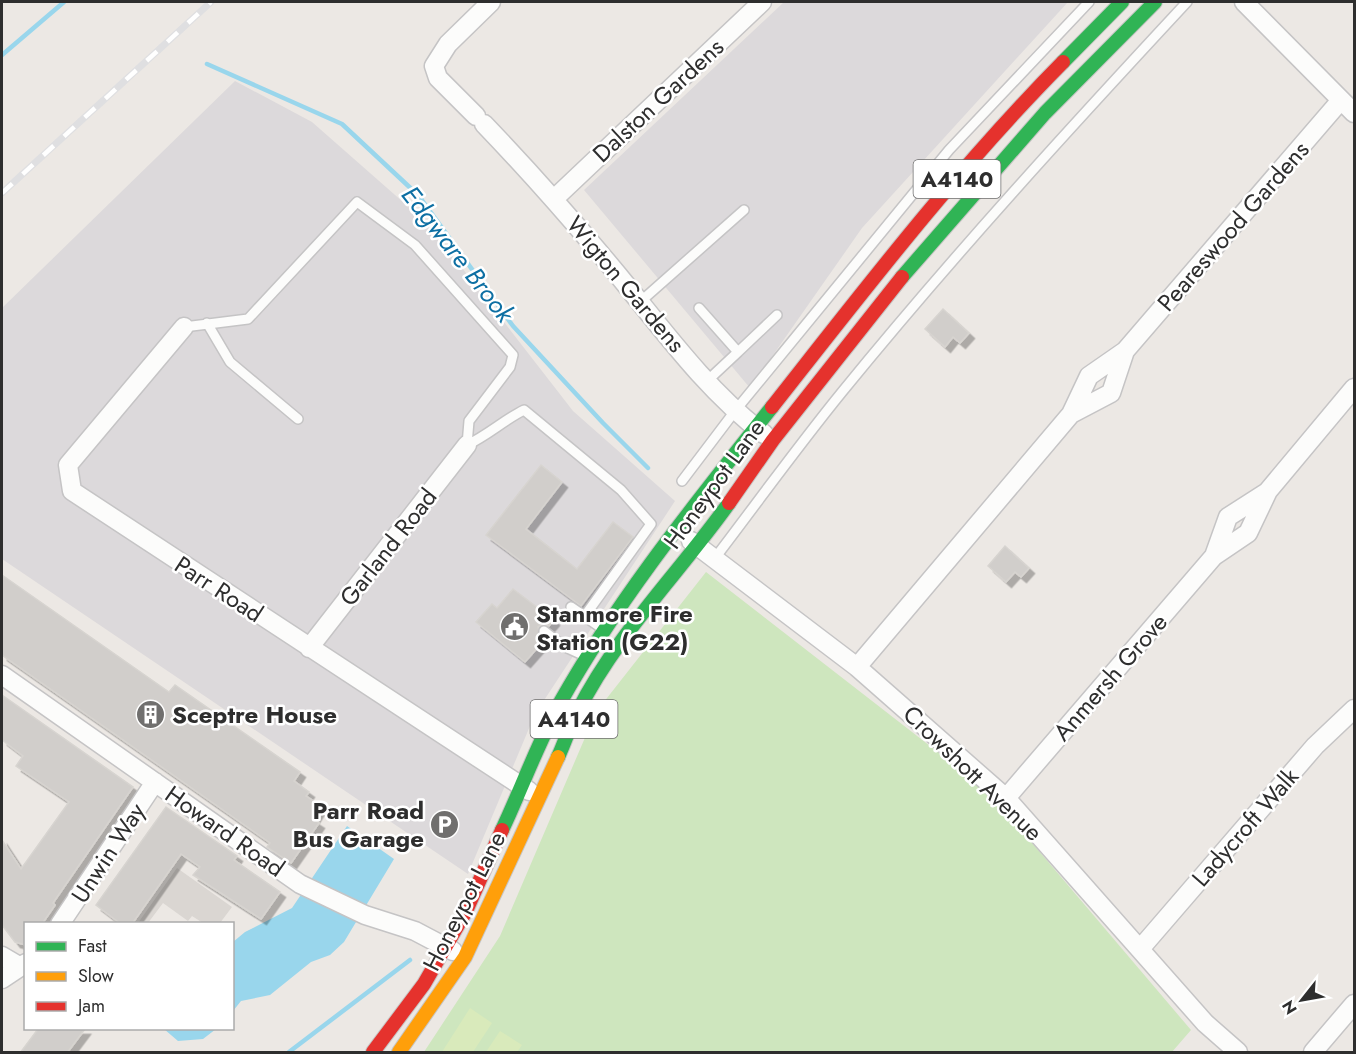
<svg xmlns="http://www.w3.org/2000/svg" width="1356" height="1054" font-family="Jost,sans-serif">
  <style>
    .industrial { fill: #dcd9db }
    .green { fill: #cee6be }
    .pitch { fill: #d9eabb }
    .plaza { fill: #dad6d2 }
    .water { fill: #99d6ec }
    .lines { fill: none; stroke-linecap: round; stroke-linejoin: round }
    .stream { stroke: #99d6ec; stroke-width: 4.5 }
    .building { fill: #d1cecb; stroke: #d7d4d0; stroke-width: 1.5; filter: url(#shadow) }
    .lane-casing { stroke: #c5c4c5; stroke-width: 12 }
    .street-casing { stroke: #c5c4c5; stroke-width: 21 }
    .fast-casing { stroke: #c6c5c4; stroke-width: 16 }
    .slow-casing { stroke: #c6c5c4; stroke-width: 16 }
    .jam-casing { stroke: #c6c5c4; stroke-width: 16 }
    .lane { stroke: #fcfcfb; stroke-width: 9 }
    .street { stroke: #fcfcfb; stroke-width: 18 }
    .fast { stroke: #30b455; stroke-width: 14 }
    .slow { stroke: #ff9f0a; stroke-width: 14 }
    .jam { stroke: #e5322d; stroke-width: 14 }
    .rail-casing { stroke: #dfdfe1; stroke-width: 7 }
    .rail { stroke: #fff; stroke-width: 4.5; stroke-dasharray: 14; stroke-linecap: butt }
    .labels { text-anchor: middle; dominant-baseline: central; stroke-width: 5; stroke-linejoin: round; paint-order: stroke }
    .shield { fill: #fff; stroke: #6d6d6d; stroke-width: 1.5 }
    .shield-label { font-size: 22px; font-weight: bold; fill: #2e2e2e }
    .street-label { font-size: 24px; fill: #2e2e2e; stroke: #fff }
    .poi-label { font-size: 24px; font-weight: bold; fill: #2e2e2e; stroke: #fff; text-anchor: start }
    .water-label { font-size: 26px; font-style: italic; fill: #0d6fa3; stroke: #fff }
  </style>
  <defs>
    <filter id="shadow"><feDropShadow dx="5.5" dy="5.5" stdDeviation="0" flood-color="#0004"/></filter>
  </defs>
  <rect width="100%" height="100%" fill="#ece8e4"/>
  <!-- industrial -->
  <path class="industrial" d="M784 2H1068L862 228 750 388 584 190Z
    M235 81 312 122 428 224 573 411 675 501 535 714 468 874 2 559V308Z"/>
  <!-- green -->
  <path class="green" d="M706 572 988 791 1191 1030 1172 1052H424L500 936 596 712Z"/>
  <!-- pitch -->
  <path class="pitch" d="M470 1008 492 1023 473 1052H442Z
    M500 1031 522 1045 517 1052H486Z"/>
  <!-- plaza -->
  <path class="plaza" d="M177 868 232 907 220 923H203L192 916 188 921 163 903 148 923H138Z"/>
  <!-- water -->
  <path class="water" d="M347 826 394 859 344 942 330 955 311 962 270 995 241 1001 233 1011V942L245 932 292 908Z
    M164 1029H216L203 1039 178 1041Z"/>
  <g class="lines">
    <!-- stream -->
    <path class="stream" d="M2 55 64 2
      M207 64 342 124 419 196 513 326 603 423 648 468
      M289 1052 410 960"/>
  </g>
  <!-- building -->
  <path class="building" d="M943 309 969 333 960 343 953 337 945 347 925 329Z
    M541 465 562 482 526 529 577 569 613 522 633 537 581 606 486 535Z
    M1005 546 1029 568 1021 577 1015 572 1006 582 988 566Z
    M2 575 169 692 175 685 300 772 294 781 309 792 306 796 321 806 313 819 319 823 291 863 267 847 270 843 2 655Z
    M513 589 554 620 549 626 542 625 538 627 540 636 536 641 540 645 525 662 476 622 492 604 497 608Z
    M2 695 133 787 53 903 55 905 42 924H26V945L15 942 2 925V840L21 869 69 802 16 766 23 756 2 740Z
    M166 807 237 856 234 860 280 892 261 919 193 875 200 867 181 854 132 924H121L96 905Z
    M38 1029H85L67 1053H20Z"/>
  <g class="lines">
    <defs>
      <path id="lane" d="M640 302 744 210
        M699 308 738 352 707 381
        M207 323 230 362 298 419
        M184 327 248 319 357 202 415 245 513 355 510 367 469 421 467 445
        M738 352 777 315
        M467 445C488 435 504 420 524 410L621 490 651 524 584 617
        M682 481 735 411 949 150 1089 2
        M715 558C757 503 798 446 842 392 952 257 1069 129 1187 2
        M571 607 603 629
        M544 631 563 646 585 656"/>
      <path id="street" d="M1244 2 1354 113
        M476 116 438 78 434 66 448 44 491 2
        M484 124C531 173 575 223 618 275 663 330 707 391 764 434
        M555 198 762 2
        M184 327 68 465 72 491 529 791
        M1071 414 1089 376 1125 351
        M691 541 857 667 1006 798 1205 1023 1238 1052
        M1214 556 1228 517 1267 492
        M309 648 467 445
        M857 667 1071 414 1111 393 1125 351 1341 100
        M2 675 300 884 365 915 415 931 453 951
        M1006 798 1214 556 1248 533 1268 491 1354 388
        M60 924 155 782
        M1140 949 1315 746 1354 709
        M2 956 19 966
        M2 979 26 963
        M1313 1052 1354 1004"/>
      <path id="fast" d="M1063 62 1122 2
        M902 277 1045 113 1155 2
        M558 757C565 742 570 725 578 711 616 635 680 572 729 503
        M502 830C522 788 538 742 561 701 620 596 697 502 772 407"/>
      <path id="slow" d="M399 1052 465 957 558 757"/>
      <path id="jam" d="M772 407C865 289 957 169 1063 62
        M729 503 773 440 902 277
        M373 1052 424 984 466 911 502 830"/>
    </defs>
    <!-- lane casing -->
    <use href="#lane" class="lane-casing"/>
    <!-- street casing -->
    <use href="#street" class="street-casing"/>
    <!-- fast casing -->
    <use href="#fast" class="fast-casing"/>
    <!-- slow casing -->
    <use href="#slow" class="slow-casing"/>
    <!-- jam casing -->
    <use href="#jam" class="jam-casing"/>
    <!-- lane -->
    <use href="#lane" class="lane"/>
    <!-- street -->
    <use href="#street" class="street"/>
    <!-- fast -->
    <use href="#fast" class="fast"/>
    <!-- slow -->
    <use href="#slow" class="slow"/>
    <!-- jam -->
    <use href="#jam" class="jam"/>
    <defs>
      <path id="rail" d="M2 193 211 2"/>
    </defs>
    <!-- rail casing -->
    <use href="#rail" class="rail-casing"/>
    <!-- rail -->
    <use href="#rail" class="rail"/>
  </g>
  <!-- icons -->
  <defs>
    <symbol id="civic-disc" viewBox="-11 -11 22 22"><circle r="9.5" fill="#706f6e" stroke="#fff"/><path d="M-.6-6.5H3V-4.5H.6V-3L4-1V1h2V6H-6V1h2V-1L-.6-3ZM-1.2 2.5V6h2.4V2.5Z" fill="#fff"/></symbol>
    <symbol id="building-disc" viewBox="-11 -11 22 22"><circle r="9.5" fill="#706f6e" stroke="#fff"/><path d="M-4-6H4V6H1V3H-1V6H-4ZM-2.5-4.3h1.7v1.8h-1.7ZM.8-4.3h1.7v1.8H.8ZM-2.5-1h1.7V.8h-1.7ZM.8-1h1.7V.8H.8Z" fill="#fff"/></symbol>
    <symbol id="parking-disc" viewBox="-11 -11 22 22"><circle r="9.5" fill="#706f6e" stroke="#fff"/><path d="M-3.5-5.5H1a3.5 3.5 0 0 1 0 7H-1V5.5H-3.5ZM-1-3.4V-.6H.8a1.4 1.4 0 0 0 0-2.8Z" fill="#fff"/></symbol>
  </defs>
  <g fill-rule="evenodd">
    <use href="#civic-disc" x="498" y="610" width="33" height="33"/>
    <use href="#building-disc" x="134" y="698" width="33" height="33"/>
    <use href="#parking-disc" x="428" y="808" width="33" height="33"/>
  </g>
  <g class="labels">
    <!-- shield labels -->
    <g class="shield">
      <rect x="913.5" y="160" width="87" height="38" rx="4.5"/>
      <rect x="530.5" y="700" width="87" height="38" rx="4.5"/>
    </g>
    <g class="shield-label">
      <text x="957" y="179">A4140</text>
      <text x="574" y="719">A4140</text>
    </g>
    <!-- street labels -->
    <g class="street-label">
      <text transform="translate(658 100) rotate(-43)">Dalston Gardens</text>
      <text transform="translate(1233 226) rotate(-49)">Peareswood Gardens</text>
      <text transform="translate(626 284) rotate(50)">Wigton Gardens</text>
      <text transform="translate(714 484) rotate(-54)">Honeypot Lane</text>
      <text transform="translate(388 547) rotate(-52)">Garland Road</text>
      <text transform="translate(219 589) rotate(33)">Parr Road</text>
      <text transform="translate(1110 677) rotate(-49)">Anmersh Grove</text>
      <text transform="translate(973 773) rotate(44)">Crowshott Avenue</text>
      <text transform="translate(1245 827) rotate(-49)">Ladycroft Walk</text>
      <text transform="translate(225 831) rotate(35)">Howard Road</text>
      <text transform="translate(108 853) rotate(-57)">Unwin Way</text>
      <text transform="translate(464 901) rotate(-63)">Honeypot Lane</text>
    </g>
    <!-- poi labels -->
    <g class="poi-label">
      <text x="536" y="613">Stanmore Fire<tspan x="536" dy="28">Station (G22)</tspan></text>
      <text x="172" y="714">Sceptre House</text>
      <text x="424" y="810" text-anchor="end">Parr Road<tspan x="424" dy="28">Bus Garage</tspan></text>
    </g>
    <!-- water labels -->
    <g class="water-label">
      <text transform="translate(458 254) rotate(52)">Edgware Brook</text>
    </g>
  </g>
  <!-- border -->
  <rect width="1356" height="1054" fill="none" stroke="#2e2e2e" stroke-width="6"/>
  <!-- legend -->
  <rect x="24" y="922" width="210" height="108" fill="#ffffff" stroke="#ababab" stroke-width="1.5"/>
  <rect x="36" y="942" width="30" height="9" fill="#30b455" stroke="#ababab" stroke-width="1.5"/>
  <text x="78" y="952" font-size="18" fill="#2e2e2e">Fast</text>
  <rect x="36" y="972" width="30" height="9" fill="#ff9f0a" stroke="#ababab" stroke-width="1.5"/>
  <text x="78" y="982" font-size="18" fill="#2e2e2e">Slow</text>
  <rect x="36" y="1002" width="30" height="9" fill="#e5322d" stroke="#ababab" stroke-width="1.5"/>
  <text x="78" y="1012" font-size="18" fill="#2e2e2e">Jam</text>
  <!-- north arrow -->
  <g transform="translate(1302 1000) rotate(239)" stroke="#ffffff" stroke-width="4.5" paint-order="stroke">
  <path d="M0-4.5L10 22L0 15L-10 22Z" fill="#2e2e2e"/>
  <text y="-9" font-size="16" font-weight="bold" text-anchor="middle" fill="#2e2e2e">N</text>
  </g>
</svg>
